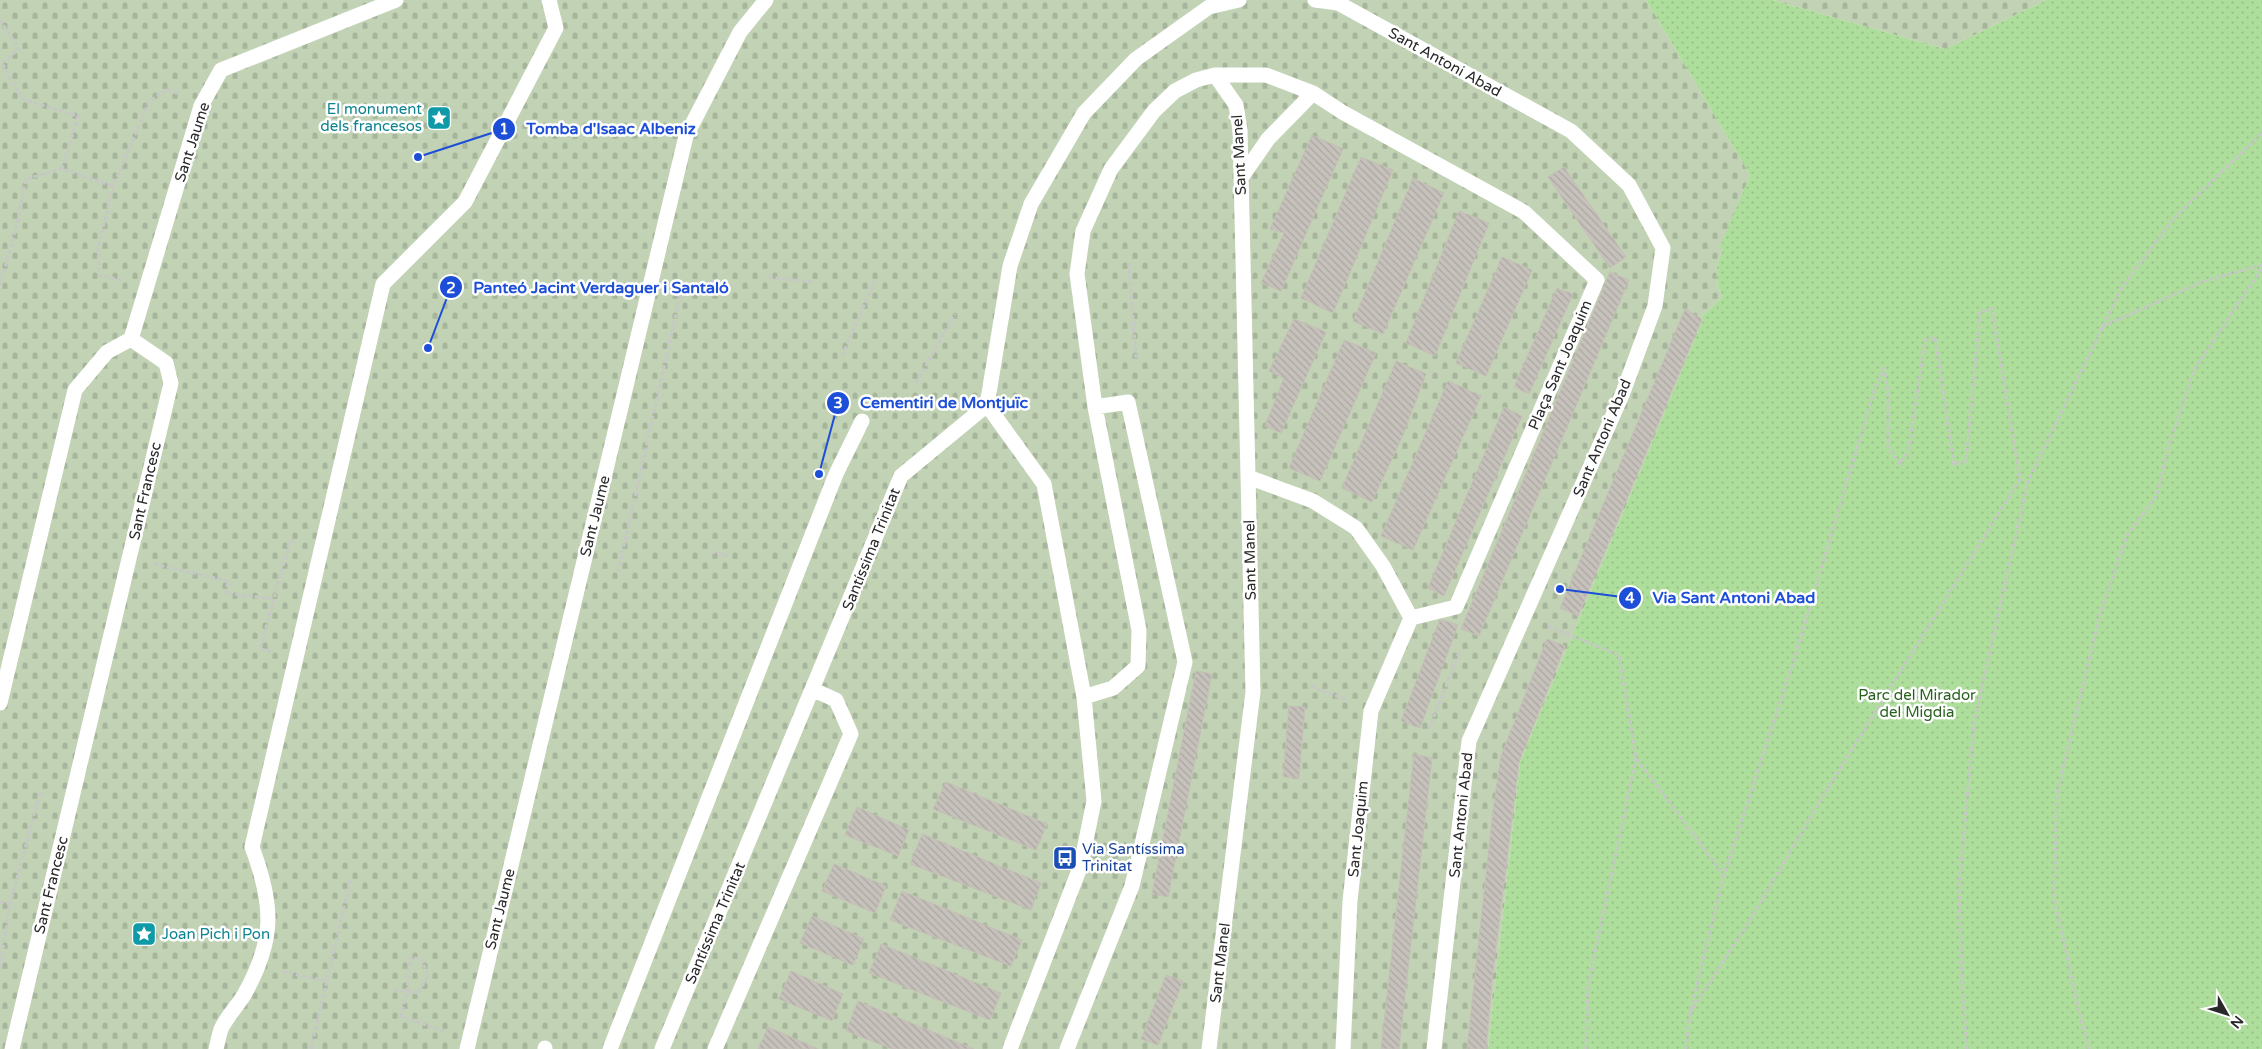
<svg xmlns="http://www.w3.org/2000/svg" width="2262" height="1049" font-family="'Varela Round',sans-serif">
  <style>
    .grass { fill: url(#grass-dots) }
    .cemetery { fill: url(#cemetery-stones) }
    .building { fill: url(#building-back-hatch); stroke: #c5c0b5 }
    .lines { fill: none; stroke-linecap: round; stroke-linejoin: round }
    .path { stroke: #c7c7c7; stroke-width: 3; stroke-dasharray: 4 2.5; stroke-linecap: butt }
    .service { stroke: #fff; stroke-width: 15 }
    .labels { text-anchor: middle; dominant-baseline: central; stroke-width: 5; stroke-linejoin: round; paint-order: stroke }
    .street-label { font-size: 15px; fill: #292929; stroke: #fff }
    .culture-label { font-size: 15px; fill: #0d838f; stroke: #fff; text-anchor: end }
    .park-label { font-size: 15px; fill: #28611e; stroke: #fff }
    .transit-label { font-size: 15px; fill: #164399; stroke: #fff; text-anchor: start }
    .leader { fill: none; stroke: #1d4ed8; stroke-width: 2 }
    .callout-dot { fill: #1d4ed8; stroke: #fff; stroke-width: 2 }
    .mark-label { font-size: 15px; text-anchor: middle; font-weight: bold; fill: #fff }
    .callout-label { font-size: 16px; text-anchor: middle; font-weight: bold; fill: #1d4ed8; stroke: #fff; stroke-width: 5; stroke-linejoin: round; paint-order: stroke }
  </style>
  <defs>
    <pattern id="grass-dots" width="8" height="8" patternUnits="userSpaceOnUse" patternTransform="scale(1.25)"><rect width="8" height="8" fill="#aede9b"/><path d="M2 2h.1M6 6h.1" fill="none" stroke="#96be86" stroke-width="1.8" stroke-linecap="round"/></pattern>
    <pattern id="cemetery-stones" width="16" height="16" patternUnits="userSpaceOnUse" patternTransform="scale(1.25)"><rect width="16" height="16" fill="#c1d3b4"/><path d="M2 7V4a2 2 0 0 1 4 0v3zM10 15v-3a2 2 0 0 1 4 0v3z" fill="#a6b59b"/></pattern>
    <pattern id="building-back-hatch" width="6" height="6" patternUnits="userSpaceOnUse" patternTransform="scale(1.25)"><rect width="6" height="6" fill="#c6c1bb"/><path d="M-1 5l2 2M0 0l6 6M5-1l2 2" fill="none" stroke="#aaa6a1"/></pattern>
  </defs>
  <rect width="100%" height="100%" fill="#eae5db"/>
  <!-- grass -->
  <path class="grass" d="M1646 0H1773L1945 49 2046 0H2262V1049H1488L1520 762 1703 319 1701 317 1722 297C1715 280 1714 267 1723 250L1719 247 1750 175Z"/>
  <!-- cemetery -->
  <path class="cemetery" d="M0 0H1646L1750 175 1720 247 1723 250C1714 267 1715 280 1722 297L1701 317 1703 319 1520 762 1488 1049H0Z
    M1773 0H2046L1945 49Z"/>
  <!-- building -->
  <path class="building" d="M1312 135 1343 149 1281 291 1261 283 1284 233 1270 229Z
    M1361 157 1393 170 1333 313 1301 298Z
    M1564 167 1626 257 1610 268 1548 177Z
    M1413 178 1444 193 1383 334 1353 321Z
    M1459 211 1489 223 1435 356 1406 343Z
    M1502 257 1532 270 1486 376 1456 363Z
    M1610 272 1629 280 1479 636 1461 629Z
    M1557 288 1573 294 1529 394 1514 387Z
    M1685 309 1702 319 1578 616 1560 608Z
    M1294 319 1326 332 1281 433 1265 426 1284 378 1269 371Z
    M1344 340 1376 353 1320 481 1289 468Z
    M1396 361 1426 374 1403 435 1372 502 1342 488Z
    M1448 381 1481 396 1413 550 1381 536Z
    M1504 407 1522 416 1444 596 1428 588Z
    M1440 619 1458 625 1420 728 1401 721Z
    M1547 639 1565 646 1519 762 1493 971 1486 1049H1467L1493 810 1501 756Z
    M1196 671 1212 674 1168 897 1152 894Z
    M1289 706 1305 707 1299 778 1283 777Z
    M1414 754 1432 758 1399 1049H1381Z
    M946 782 1047 824 1036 850 933 809Z
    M857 807 909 830 898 856 845 835Z
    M922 834 1041 883 1031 910 910 864Z
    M834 864 886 886 875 913 822 891Z
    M902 891 1022 940 1011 966 890 920Z
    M812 916 864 939 853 965 800 943Z
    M881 944 1001 993 990 1020 869 973Z
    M791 971 843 994 832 1021 779 999Z
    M1166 975 1183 981 1158 1045 1141 1039Z
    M858 1001 974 1049H892L846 1031Z
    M768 1027 818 1049H758Z"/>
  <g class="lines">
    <!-- path -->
    <path class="path" d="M0 20 19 49 2 63 22 99 78 116 62 169 113 186
      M1129 263 1136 358
      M769 277 813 282
      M121 280 99 275 98 249 113 186 149 102 167 89 178 94
      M710 281 732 286
      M0 285 16 228 26 179 62 169
      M2102 327 2201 282 2262 265
      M842 356 875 280
      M916 383 955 314
      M711 552 729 556
      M154 564 228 581 226 593 273 599
      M618 572 682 287
      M1548 626 1619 655 1636 758 1723 874
      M271 651 260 649 290 541 296 542
      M1311 686 1347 700
      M1429 729 1460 650
      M0 902 10 904
      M0 968 10 904 40 793 44 794
      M283 972 327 981
      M394 990 418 993 428 976 422 960 410 957 407 992 401 1016 444 1031
      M1690 1013 1750 920 1820 801 2020 479 1992 309 1980 312 1966 461 1954 465 1935 337 1925 341 1908 452 1900 464 1888 448V392L1884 367
      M311 1049 351 877
      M1586 1049 1588 985 1636 758
      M1686 1049 1690 1013 1724 875 1793 663 1875 388 1884 368
      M1967 1049 1962 986 1959 886 1974 723 2028 481 2122 287 2174 218 2262 133
      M2089 1049 2081 1020 2054 897 2057 793 2100 614 2128 533 2157 495 2168 448 2194 370 2262 268"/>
    <!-- service -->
    <path class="service" d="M1315 0 1338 3 1571 131 1629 185 1663 248 1655 306 1622 395 1469 741 1434 1049
      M1241 178 1268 139 1313 93
      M131 339 201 106 221 70 396 0
      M987 405 1044 484 1084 697 1094 801 1081 865 1010 1049
      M987 405 1010 266 1031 204 1084 113 1136 59 1209 7 1239 0
      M1084 697 1113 688 1138 666 1139 630 1095 407 1077 274 1083 231 1111 169 1154 111 1175 91 1196 80 1215 75H1266L1313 93 1342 112 1524 212 1597 280 1456 607 1411 618 1383 566 1356 528 1313 501 1248 477
      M0 703 75 390 107 352 131 339
      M12 1049 171 383 166 363 131 339
      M216 1049C218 1042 219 1033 222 1027 228 1016 237 1006 244 995 275 940 274 906 252 847L383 284 465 202 556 28 549 0
      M467 1049 686 136 740 32 766 0
      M545 1049V1048
      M610 1049 836 474 862 421
      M662 1049 901 476 987 405
      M715 1049 851 734 836 700 814 690
      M1067 1049 1132 886 1185 662 1128 402 1095 407
      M1209 1049 1253 692 1240 130 1236 105 1215 75
      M1343 1049 1350 901 1371 711 1411 618"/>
  </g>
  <!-- icons -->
  <defs>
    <symbol id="sight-square" viewBox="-11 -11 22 22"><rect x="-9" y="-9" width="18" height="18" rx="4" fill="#0f9aa8" stroke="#fff"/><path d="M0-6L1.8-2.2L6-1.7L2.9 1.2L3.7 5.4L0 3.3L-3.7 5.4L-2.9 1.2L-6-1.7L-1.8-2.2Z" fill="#fff"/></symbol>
    <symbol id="bus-square" viewBox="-11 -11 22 22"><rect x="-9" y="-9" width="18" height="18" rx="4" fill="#1a4fb4" stroke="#fff"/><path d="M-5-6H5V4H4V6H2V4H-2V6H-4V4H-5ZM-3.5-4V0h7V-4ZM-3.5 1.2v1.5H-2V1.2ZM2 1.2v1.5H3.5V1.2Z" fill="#fff"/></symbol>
  </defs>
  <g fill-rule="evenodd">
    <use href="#sight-square" x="425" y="104" width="28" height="28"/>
    <use href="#bus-square" x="1051" y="844" width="28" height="28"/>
    <use href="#sight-square" x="130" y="920" width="28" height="28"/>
  </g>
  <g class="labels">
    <!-- street labels -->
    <g class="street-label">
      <text transform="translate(1445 62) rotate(29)">Sant Antoni Abad</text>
      <text transform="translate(192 142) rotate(-72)">Sant Jaume</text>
      <text transform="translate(1239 155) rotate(-93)">Sant Manel</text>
      <text transform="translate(1560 365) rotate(-67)">Plaça Sant Joaquim</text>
      <text transform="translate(1602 438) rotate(-67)">Sant Antoni Abad</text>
      <text transform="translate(145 491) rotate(-77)">Sant Francesc</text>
      <text transform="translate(595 516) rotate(-76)">Sant Jaume</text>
      <text transform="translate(871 549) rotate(-68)">Santíssima Trinitat</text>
      <text transform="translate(1250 560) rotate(-91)">Sant Manel</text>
      <text transform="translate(1461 815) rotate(-84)">Sant Antoni Abad</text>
      <text transform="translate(1358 829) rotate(-84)">Sant Joaquim</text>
      <text transform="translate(51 885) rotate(-76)">Sant Francesc</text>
      <text transform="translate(500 909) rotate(-76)">Sant Jaume</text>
      <text transform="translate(715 923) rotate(-67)">Santíssima Trinitat</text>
      <text transform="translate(1220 963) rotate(-83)">Sant Manel</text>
    </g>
    <!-- culture labels -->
    <g class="culture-label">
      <text x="422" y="109">El monument<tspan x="422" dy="17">dels francesos</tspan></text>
      <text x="162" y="934" text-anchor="start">Joan Pich i Pon</text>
    </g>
    <!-- park labels -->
    <g class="park-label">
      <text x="1917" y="695">Parc del Mirador<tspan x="1917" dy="17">del Migdia</tspan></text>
    </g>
    <!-- transit labels -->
    <g class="transit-label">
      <text x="1082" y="849">Via Santíssima<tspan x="1082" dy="17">Trinitat</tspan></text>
    </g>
  </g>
  <!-- callouts -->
  <path class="leader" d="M418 157L504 129M428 348L451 287M819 474L838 403M1560 589L1630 598"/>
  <g class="callout-dot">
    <circle cx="418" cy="157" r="5"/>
    <circle cx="428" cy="348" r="5"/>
    <circle cx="819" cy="474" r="5"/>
    <circle cx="1560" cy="589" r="5"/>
    <circle cx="504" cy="129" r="12"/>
    <circle cx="451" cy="287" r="12"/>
    <circle cx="838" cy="403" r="12"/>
    <circle cx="1630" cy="598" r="12"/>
  </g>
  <g class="mark-label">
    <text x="504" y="134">1</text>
    <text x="451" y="293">2</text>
    <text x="838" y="408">3</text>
    <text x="1630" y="603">4</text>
  </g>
  <g class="callout-label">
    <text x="611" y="134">Tomba d'Isaac Albeniz</text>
    <text x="601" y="293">Panteó Jacint Verdaguer i Santaló</text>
    <text x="944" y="408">Cementiri de Montjuïc</text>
    <text x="1734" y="603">Via Sant Antoni Abad</text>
  </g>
  <!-- north arrow -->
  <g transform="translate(2227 1014) rotate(129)" stroke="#ffffff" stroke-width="4" paint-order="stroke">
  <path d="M0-4L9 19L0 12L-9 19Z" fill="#292929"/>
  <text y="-8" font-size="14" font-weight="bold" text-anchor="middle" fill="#292929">N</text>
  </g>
</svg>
